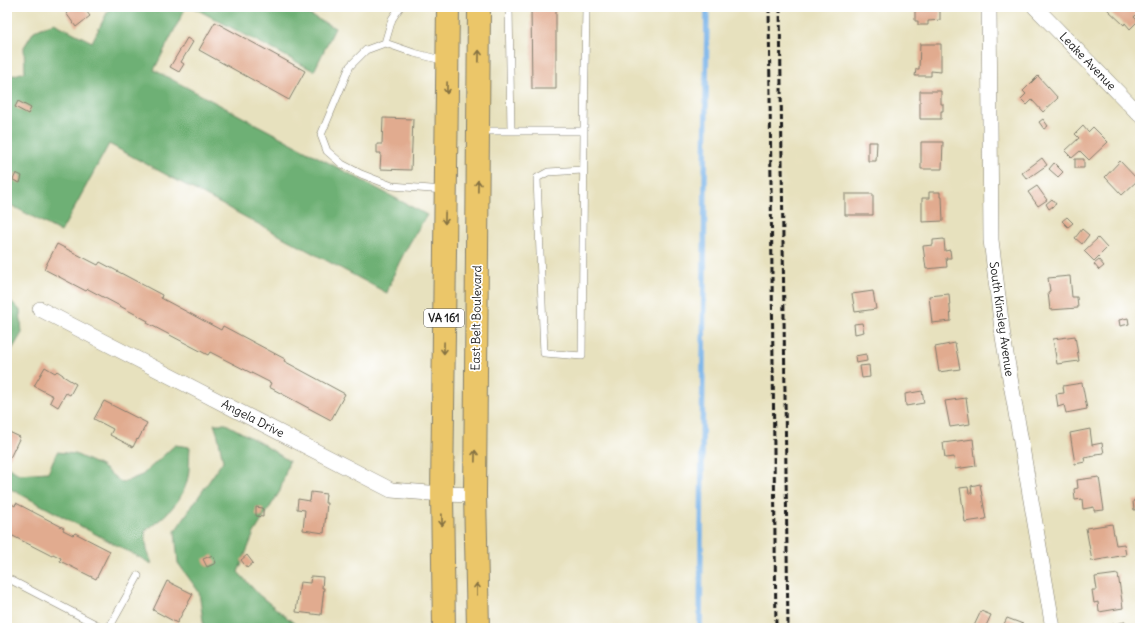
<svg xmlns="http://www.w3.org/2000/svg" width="1147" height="635" font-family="Delius,sans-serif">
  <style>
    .forest { fill: #6eb074; stroke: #456648 }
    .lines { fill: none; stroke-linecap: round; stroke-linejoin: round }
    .stream { stroke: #78b3e9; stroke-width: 5.5 }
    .building { fill: #e1ab8f }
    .lane-casing { stroke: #827e6d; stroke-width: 8 }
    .street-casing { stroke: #827e6d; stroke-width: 16 }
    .primary-casing { stroke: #827e6d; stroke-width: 24 }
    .lane { stroke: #fff; stroke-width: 7 }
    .street { stroke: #fff; stroke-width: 15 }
    .primary { stroke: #ebc669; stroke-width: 22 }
    .rail { stroke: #1c1c1c; stroke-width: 3; stroke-dasharray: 6 3; stroke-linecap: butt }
    .oneway { stroke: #847142 }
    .labels { text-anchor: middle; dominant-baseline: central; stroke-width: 3.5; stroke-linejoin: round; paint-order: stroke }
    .shield { fill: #fff; stroke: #606060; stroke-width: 1 }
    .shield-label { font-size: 11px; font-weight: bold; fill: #1c1c1c }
    .street-label { font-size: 12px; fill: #1c1c1c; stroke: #fff }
  </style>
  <rect width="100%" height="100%" fill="#fff"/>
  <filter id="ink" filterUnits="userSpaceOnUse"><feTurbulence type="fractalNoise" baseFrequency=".025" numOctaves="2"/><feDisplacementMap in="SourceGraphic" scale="8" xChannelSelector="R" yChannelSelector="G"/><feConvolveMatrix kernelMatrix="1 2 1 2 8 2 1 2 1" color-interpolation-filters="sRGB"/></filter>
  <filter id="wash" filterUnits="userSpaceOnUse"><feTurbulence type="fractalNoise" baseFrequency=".012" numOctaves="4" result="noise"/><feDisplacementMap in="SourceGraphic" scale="16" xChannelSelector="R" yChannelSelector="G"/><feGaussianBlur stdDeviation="0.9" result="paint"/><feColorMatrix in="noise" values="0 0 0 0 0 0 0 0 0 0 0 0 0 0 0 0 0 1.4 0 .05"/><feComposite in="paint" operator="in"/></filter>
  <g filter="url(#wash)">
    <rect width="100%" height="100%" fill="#e7e1be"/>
    <!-- forest -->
    <path class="forest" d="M110 7H186L154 70 427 215C411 240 396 264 387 293L109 144 61 232 7 203V77L25 72 24 47 34 31 54 23 92 42Z
      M192 7H306L304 12 335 28 314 71Z
      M7 297 20 310 22 333 10 353 7 362Z
      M214 424H226L264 445 289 461 280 491 254 533 238 572 259 595 300 628H204L199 592 178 563 175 531 223 461 218 436Z
      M175 445 190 447C189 458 190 471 187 481 181 504 163 518 145 531L147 550 152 564 7 487V467L19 474 48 472 57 452 75 454 101 466 122 483 142 475Z"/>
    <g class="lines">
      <!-- stream -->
      <path class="stream" d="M700 628 707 7"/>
    </g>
    <g id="blocks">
      <!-- building -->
      <path class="building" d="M75 7H83L90 16 76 27 66 13Z
        M531 7H556V89H532Z
        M915 7H940V20L928 21V25H918V21H915Z
        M1109 7H1137L1140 11 1134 17 1138 21 1130 29 1125 23 1124 25 1107 9Z
        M215 22 305 71 289 100 199 50Z
        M187 38 193 42 181 62 184 64 179 72 170 67Z
        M920 44H941V72L931 71V76H915L916 69H919Z
        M1038 76 1058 98 1043 112 1032 100 1027 105 1021 99 1026 94 1023 91Z
        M920 91H941V104H943V111H941V119H920Z
        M18 101 31 108 28 114 15 107Z
        M383 118 413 119 411 170 380 169 381 153H377V144H382Z
        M1043 119 1048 126 1044 129 1039 122Z
        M1083 126 1088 132 1093 127 1108 142 1089 160 1080 151 1072 158 1065 151 1079 138 1075 134Z
        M868 142H877L876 161H868Z
        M921 142H943L942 169H921Z
        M1042 158 1047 165 1027 179 1022 173Z
        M1075 159H1084V168H1075Z
        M1120 161 1138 180 1122 195 1105 177Z
        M1054 163 1063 172 1058 177 1049 169Z
        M16 173 22 176 20 183 13 180Z
        M1037 186 1047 200 1038 206 1028 192Z
        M929 192H940V197H942L943 221 922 222V198H929Z
        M845 194H873V215H845Z
        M1052 199 1056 204 1049 209 1046 204Z
        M1067 217 1073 223 1068 227 1062 221Z
        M1082 229 1089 235 1082 244 1075 238Z
        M1098 238 1107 248 1094 261 1084 251Z
        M944 239 945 251 950 250 951 258H946L947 267 926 269 923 246 933 245V240Z
        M57 244 98 265 100 262 162 295 161 298 221 330 223 326 285 359 284 361 345 394 331 420 269 387 271 383 210 352 208 355 147 323 148 321 88 289 86 291 44 269Z
        M1099 260 1104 266 1099 270 1094 264Z
        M1070 276 1072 297H1077L1078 308 1050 310 1048 292 1050 291 1048 278Z
        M873 291 876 309 855 312 852 294Z
        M949 294 951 321 932 323 929 296Z
        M1128 318 1129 324 1120 326 1119 320Z
        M862 323 864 332 855 334 854 324Z
        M1075 336 1079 361 1057 364 1053 339Z
        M955 343 960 369 939 372 935 347Z
        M866 354 867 361 856 363 855 356Z
        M869 365 870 377 862 378 860 366Z
        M45 367 55 373 57 371 63 375V376L76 384 70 395 66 393 58 407 50 402 53 396 34 386Z
        M1082 383 1087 409 1066 413 1064 405 1058 407 1056 394 1064 393 1063 386Z
        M922 391 924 403 906 406 905 394Z
        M966 398 970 424 950 427 945 401Z
        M104 401 147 423 138 440 137 439 133 447 110 435 113 429 94 419Z
        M1090 429 1092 445 1102 443 1104 453 1095 454V456L1084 458 1085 462 1075 464 1070 433Z
        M7 431 20 437 10 458 7 457Z
        M973 439 976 466 955 469 954 457 945 458 943 443Z
        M1099 477 1104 510 1094 511V507L1083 509 1082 499 1075 500 1074 489 1078 488 1077 480Z
        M980 484 986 519 965 522 960 488 968 487 969 493H972L971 486Z
        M311 492 326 494 325 503H327L324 533 303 530 305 510 297 509 298 499 310 501Z
        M1140 499V509L1134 510 1133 501Z
        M7 501 15 506 16 503 64 528 63 530 73 535 75 533 110 551 96 579 60 561 61 558 53 554 52 556 7 533Z
        M256 507 263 508V517L256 516Z
        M1112 524 1116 545 1124 544 1126 555 1092 561 1086 528Z
        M213 555 216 563 207 567 203 559Z
        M247 555 253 563 247 568 241 560Z
        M1118 574 1123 608 1099 612 1098 602 1094 603 1092 590H1097L1095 577Z
        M311 576 323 577 322 588H324L321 615 296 612 300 582 310 583Z
        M167 581 193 594 177 623 153 610Z
        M981 611 991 615 985 628H973Z
        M1007 618 1023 624 1022 628H1002Z
        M1125 622 1126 628H1105L1104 626Z"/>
    </g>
  </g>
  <g filter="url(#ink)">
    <use href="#blocks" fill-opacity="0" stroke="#827e6d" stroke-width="1"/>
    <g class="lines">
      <defs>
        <path id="lane" d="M509 7 511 131
          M385 43 392 19 400 7
          M480 131H584L586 7
          M583 170 548 172 537 178 544 353 582 356 584 131
          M444 190 392 186 361 174 342 164 327 151 321 135 350 66 366 50 385 43 414 53 445 61
          M7 578 103 628
          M109 628 138 576"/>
        <path id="street" d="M989 7 991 240 1003 337 1053 628
          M1035 7 1140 115
          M40 309 391 490 442 494 475 495"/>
        <path id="primary" d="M444 628 442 494 448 7
          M478 628 475 495 479 7"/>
      </defs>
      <!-- lane casing -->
      <use href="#lane" class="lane-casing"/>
      <!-- street casing -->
      <use href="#street" class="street-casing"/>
      <!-- primary casing -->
      <use href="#primary" class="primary-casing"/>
      <!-- lane -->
      <use href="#lane" class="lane"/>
      <!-- street -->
      <use href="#street" class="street"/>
      <!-- primary -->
      <use href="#primary" class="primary"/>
      <!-- rail -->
      <path class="rail" d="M769 7 776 628
        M780 7 788 628"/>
    </g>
    <!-- one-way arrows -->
    <defs><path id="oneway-shaft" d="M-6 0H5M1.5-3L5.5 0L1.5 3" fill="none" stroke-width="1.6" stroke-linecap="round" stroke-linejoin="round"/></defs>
    <g class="oneway">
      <use href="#oneway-shaft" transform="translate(479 56) rotate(-89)"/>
      <use href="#oneway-shaft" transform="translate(447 88) rotate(91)"/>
      <use href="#oneway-shaft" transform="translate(478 186) rotate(-89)"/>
      <use href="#oneway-shaft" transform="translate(445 218) rotate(91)"/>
      <use href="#oneway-shaft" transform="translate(444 348) rotate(91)"/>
      <use href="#oneway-shaft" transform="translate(475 456) rotate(-89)"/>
      <use href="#oneway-shaft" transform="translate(442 520) rotate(89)"/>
      <use href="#oneway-shaft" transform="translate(477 589) rotate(-91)"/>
    </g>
  </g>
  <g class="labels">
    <!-- shield labels -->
    <rect class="shield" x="424" y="309" width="40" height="18" rx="3"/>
    <g class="shield-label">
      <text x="444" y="318">VA 161</text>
    </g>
    <!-- street labels -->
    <g class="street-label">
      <text transform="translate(1088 61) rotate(46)">Leake Avenue</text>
      <text transform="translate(476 318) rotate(-89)">East Belt Boulevard</text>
      <text transform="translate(1002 319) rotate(82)">South Kinsley Avenue</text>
      <text transform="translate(253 418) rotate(27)">Angela Drive</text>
    </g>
  </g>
  <!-- margin -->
  <rect width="1147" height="635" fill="none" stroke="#fff" stroke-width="24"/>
</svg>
